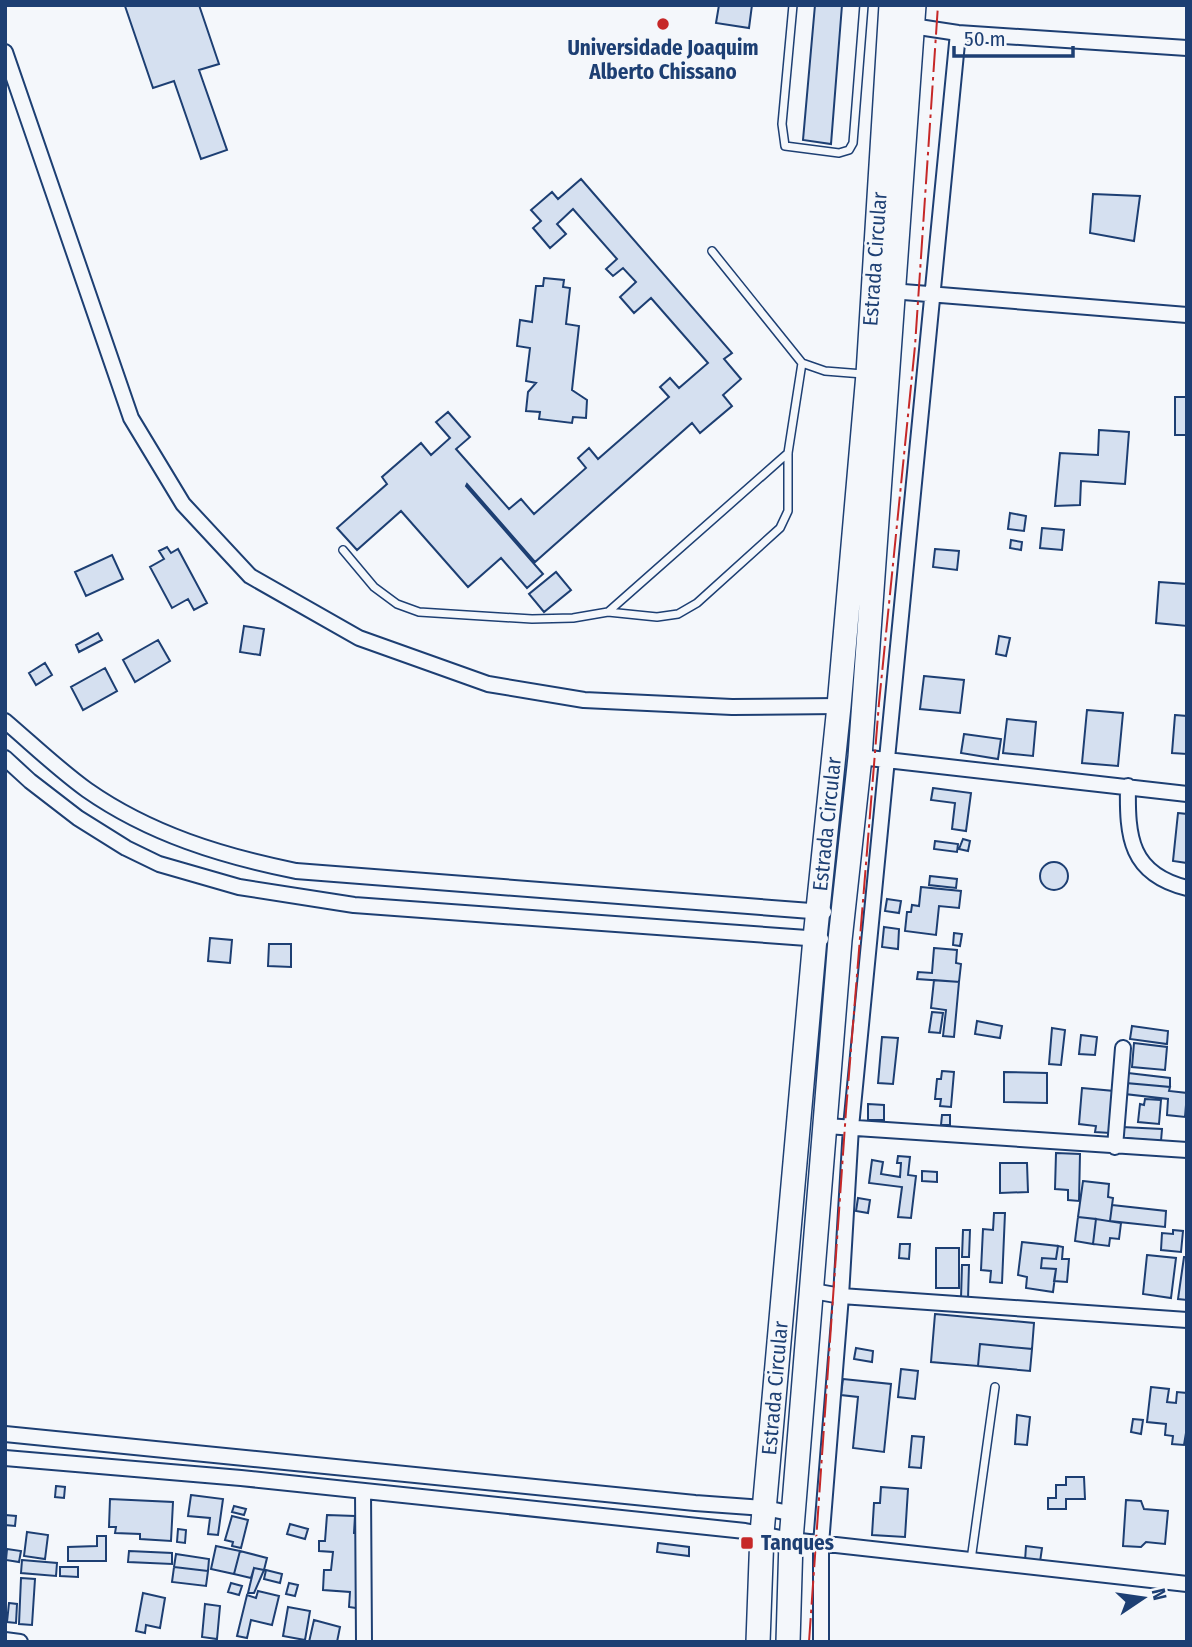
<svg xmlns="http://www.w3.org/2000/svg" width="1192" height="1647" font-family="'Fira Sans Condensed',sans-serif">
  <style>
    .building { fill: #d5e0f0; stroke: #1d3f73; stroke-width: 2 }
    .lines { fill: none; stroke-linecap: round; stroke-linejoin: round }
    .lane-casing { stroke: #1d3f73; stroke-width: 10 }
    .street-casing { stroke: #1d3f73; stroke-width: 18 }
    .primary-casing { stroke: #1d3f73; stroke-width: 26 }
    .lane { stroke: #f4f7fb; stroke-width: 7 }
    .street { stroke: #f4f7fb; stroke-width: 14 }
    .primary { stroke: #f4f7fb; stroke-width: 23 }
    .power { stroke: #c62828; stroke-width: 2; stroke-dasharray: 24 5 3.5 5; stroke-linecap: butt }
    .poi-dot { fill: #c62828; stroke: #f4f7fb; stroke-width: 2.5 }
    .labels { text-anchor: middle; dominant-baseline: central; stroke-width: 5; stroke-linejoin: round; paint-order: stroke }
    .poi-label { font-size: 21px; font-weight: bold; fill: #1d3f73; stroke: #f4f7fb }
    .street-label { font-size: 21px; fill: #1d3f73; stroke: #f4f7fb }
  </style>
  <rect width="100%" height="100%" fill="#f4f7fb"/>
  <!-- building -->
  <path class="building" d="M199 5 219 64 199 70 227 150 201 159 174 81 153 88 125 6Z
    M719 5H752L749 28 716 23Z
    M815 5H842L831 144 803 140Z
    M581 179 732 353 724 359 741 379 723 395 732 406 700 433 692 423 535 562 467 484 466 486 543 574 527 588 501 558 468 587 401 511 357 550 337 528 387 484 382 477 421 443 431 455 450 438 436 422 448 412 470 437 456 449 509 509 521 499 534 514 586 468 578 458 589 448 598 459 669 397 660 387 670 378 679 388 708 363 651 298 634 313 620 297 636 282 623 268 613 276 606 269 617 259 573 209 557 224 566 234 550 248 533 228 541 221 531 210 552 192 558 199Z
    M1093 194 1140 196 1134 241 1090 233Z
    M544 278 564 280 563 287 570 288 566 324 579 326 572 390 587 400 586 418 573 417 572 423 539 419 540 412 526 411 528 392 536 383 526 381 530 348 517 346 520 320 532 322 536 286H543Z
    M1175 397H1187V435H1175Z
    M1099 430 1129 432 1125 484 1081 481 1080 505 1055 506 1060 453 1098 455Z
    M1010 513 1026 516 1024 531 1008 529Z
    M1042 528 1064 530 1062 550 1040 548Z
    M1011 540 1022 542 1021 550 1010 548Z
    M167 547 171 553 178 549 207 603 194 610 188 599 172 608 150 567 164 559 159 551Z
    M935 549 959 551 957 570 933 567Z
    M112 555 123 579 86 596 75 572Z
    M556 572 571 590 544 612 529 594Z
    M1159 582 1187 584V626L1156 623Z
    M244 626 264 629 260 655 240 652Z
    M98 633 102 640 79 652 76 645Z
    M999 636 1010 638 1006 656 996 654Z
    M158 640 170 661 135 682 123 660Z
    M45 663 52 675 36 685 29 673Z
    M105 668 117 691 83 710 71 687Z
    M924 676 964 680 960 713 920 709Z
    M1087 710 1123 713 1118 766 1082 763Z
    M1175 715 1187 716V754L1172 753Z
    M1007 719 1036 722 1033 756 1003 753Z
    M964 734 1001 739 998 759 961 753Z
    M933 788 971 793 966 831 952 829 955 803 931 800Z
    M1178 813 1187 814V863L1173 861Z
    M963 839 970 841 968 851 959 849Z
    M935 841 958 844 957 852 934 849Z
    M1040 876a14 14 0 1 1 28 0a14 14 0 1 1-28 0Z
    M930 876 957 879 956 888 929 885Z
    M921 887 961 891 959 908 939 906 936 935 905 931 907 912H911L912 905 919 906Z
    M887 899 901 901 899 913 885 911Z
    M884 927 899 929 898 949 882 947Z
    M954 933 962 934 960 946 953 945Z
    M210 938 232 940 230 963 208 961Z
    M269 944H291V967L268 966Z
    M934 948 957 950 956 963 961 964 959 982 917 979 918 972 932 973Z
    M934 980 959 982 954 1037 943 1036 946 1010 931 1008Z
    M932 1012 943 1013 940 1033 929 1032Z
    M977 1021 1002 1026 1000 1038 975 1034Z
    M1132 1026 1168 1031 1167 1044 1130 1039Z
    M1052 1028 1065 1030 1061 1065 1049 1064Z
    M1081 1035 1097 1037 1095 1055 1079 1054Z
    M882 1037 898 1038 893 1084 878 1083Z
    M1134 1043 1167 1047 1165 1070 1132 1067Z
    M942 1071 954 1072 951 1107 940 1106 941 1099H935L937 1079H941Z
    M1004 1072 1047 1073V1103L1004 1102Z
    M1128 1073 1170 1078V1087L1126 1083Z
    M1126 1083 1170 1087 1169 1091 1187 1093 1185 1117 1167 1115 1168 1099 1125 1094Z
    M1082 1088 1114 1091 1110 1133 1095 1132 1096 1126 1079 1124Z
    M1145 1099 1161 1100 1159 1124 1138 1122 1140 1104 1144 1105Z
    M868 1104 884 1105V1120H868Z
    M942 1115H950V1125H941Z
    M1122 1127 1162 1129 1161 1141 1122 1138Z
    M1056 1153 1080 1154 1079 1201 1068 1200V1190L1055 1189Z
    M898 1156 910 1157 908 1175 916 1176 911 1218 898 1217 902 1187 869 1183 872 1160 883 1162 881 1174 900 1177 901 1163H897Z
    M1000 1163H1027L1028 1192 1000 1193Z
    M922 1171 937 1172V1182L922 1181Z
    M1083 1181 1109 1184 1108 1197 1113 1198 1110 1221 1078 1217Z
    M858 1198 870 1200 868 1213 856 1211Z
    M1112 1205 1166 1211 1165 1227 1110 1221Z
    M994 1213H1005L1002 1283 990 1282 991 1271 981 1270 983 1229 993 1230Z
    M1078 1217 1096 1219 1093 1244 1075 1241Z
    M1096 1219 1121 1223 1119 1239 1110 1238 1109 1246 1093 1244Z
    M963 1230H970L969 1257H962Z
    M1173 1230 1183 1231 1181 1252 1161 1250 1162 1233 1173 1234Z
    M1022 1242 1058 1246 1056 1259 1042 1258 1041 1268 1056 1269 1053 1292 1026 1288 1027 1277 1018 1275Z
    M900 1244H910L909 1259 899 1258Z
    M1058 1246 1063 1247 1062 1259H1069L1067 1282 1054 1281 1056 1269 1041 1268 1042 1258 1056 1259Z
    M936 1248H959V1288H936Z
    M1147 1255 1176 1258 1171 1298 1143 1294Z
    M1184 1257H1187V1300L1178 1299Z
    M962 1265H969L968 1299 961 1298Z
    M935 1314 1034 1323 1032 1349 980 1344 978 1366 931 1362Z
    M980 1344 1032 1349 1030 1371 978 1366Z
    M856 1348 873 1351 872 1362 854 1359Z
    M901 1369 918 1371 915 1399 898 1397Z
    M843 1379 891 1384 884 1452 853 1448 858 1397 841 1395Z
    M1151 1387 1169 1389 1167 1402 1176 1403 1177 1392 1187 1393V1427L1184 1445 1172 1444 1173 1436 1165 1435 1166 1424 1147 1422Z
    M1017 1415 1030 1417 1027 1445 1015 1444Z
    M1133 1419 1143 1420 1141 1434 1131 1432Z
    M912 1436 924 1437 921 1468 909 1467Z
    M1066 1477H1084L1085 1499H1066V1509H1048V1498H1056V1485H1066Z
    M56 1486 65 1487 64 1498 55 1497Z
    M881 1487 908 1489 905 1537 872 1535 874 1503H880Z
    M191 1495 223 1499 218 1535 208 1534 210 1518 188 1516Z
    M110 1499 173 1502 171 1541 140 1539V1534L115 1533 116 1527H109Z
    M1126 1500 1141 1501 1144 1509 1168 1511 1165 1544 1146 1542 1141 1547 1123 1546Z
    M234 1506 246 1509 244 1515 232 1512Z
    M5 1515 16 1516 15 1526 5 1525Z
    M327 1515 355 1516 354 1533H360L356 1608 349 1607 350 1592 323 1590 324 1570H331L333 1552 319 1551V1541H325Z
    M232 1516 248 1520 241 1548 232 1546 233 1542 225 1540Z
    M290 1524 308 1529 305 1539 287 1534Z
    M178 1529 186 1530 185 1543 177 1542Z
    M27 1532 48 1535 45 1559 24 1556Z
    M97 1536H106V1561H68V1547L97 1546Z
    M658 1543 689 1547V1556L657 1552Z
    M216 1546 240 1551 234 1574 211 1569Z
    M1026 1546 1042 1548 1040 1562 1025 1561Z
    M7 1549 21 1551 19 1562 6 1560Z
    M129 1551 172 1553V1564L128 1562Z
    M240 1551 267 1558 264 1570 254 1568 251 1578 234 1574Z
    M176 1554 209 1559 208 1571 174 1567Z
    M22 1560 57 1563 56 1576 21 1573Z
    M60 1567H78V1577L60 1576Z
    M174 1567 208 1571 206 1586 172 1582Z
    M254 1568 264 1570 254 1593H248Z
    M266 1570 282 1574 280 1583 264 1579Z
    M21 1578 35 1579 32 1625 19 1624Z
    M231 1583 242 1586 239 1595 228 1592Z
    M289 1583 298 1585 295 1596 286 1594Z
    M258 1591 279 1596 272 1625 251 1620 247 1638 237 1636 247 1595 256 1598Z
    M143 1593 165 1598 160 1628 146 1625 145 1633 136 1631Z
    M9 1603 17 1604 16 1623 7 1622Z
    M205 1604 220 1606 217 1639 202 1637Z
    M288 1607 310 1611 305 1640 283 1636Z
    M314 1620 340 1627 337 1642H309Z"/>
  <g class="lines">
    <defs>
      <path id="lane" d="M793 5 782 124 785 146 839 153 849 150 853 143 864 5
        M712 251 802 363 825 371 863 374
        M343 550 374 587 397 604 419 612 532 619 573 618 608 612 657 617 678 614 697 603 780 528 788 511V453L802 363
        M608 612 788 453
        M971 1560 995 1387"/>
      <path id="street" d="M912 26 958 33 1187 48
        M5 52 131 418 183 504 250 576 359 638 488 684 584 700 732 707 839 706
        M891 291 1187 315
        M5 721C32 744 58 769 87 790 150 834 222 856 296 871L824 912
        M860 757 1187 794
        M5 758 30 781 78 818 126 848 159 864 239 887 354 905 821 939
        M1128 786C1127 837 1130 874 1187 888
        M826 1126 1187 1150
        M1115 1147 1123 1048
        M813 1291 841 1296 1187 1320
        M5 1434 695 1503 765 1508 794 1514
        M5 1458 241 1478 745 1531 791 1540 1187 1584
        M363 1491 364 1642
        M5 1640 20 1642
        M821 1642V1544L841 1296 851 1127 958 33"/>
      <path id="primary" d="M758 1642 762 1533 815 938 839 706 868 374 891 5
        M788 1642 791 1540 840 940 860 757 914 5"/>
    </defs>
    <!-- lane casing -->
    <use href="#lane" class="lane-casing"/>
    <!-- street casing -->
    <use href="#street" class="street-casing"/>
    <!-- primary casing -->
    <use href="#primary" class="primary-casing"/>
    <!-- lane -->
    <use href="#lane" class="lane"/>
    <!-- street -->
    <use href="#street" class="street"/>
    <!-- primary -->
    <use href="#primary" class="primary"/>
    <!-- power -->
    <path class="power" d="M809 1642 846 1111 879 703 915 346 938 5"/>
  </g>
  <!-- markers -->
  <g class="poi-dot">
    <circle cx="663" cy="24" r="7"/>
    <rect x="740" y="1536" width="14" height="14" rx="3.5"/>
  </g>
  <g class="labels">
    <!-- poi labels -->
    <g class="poi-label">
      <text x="663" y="48">Universidade Joaquim<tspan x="663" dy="24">Alberto Chissano</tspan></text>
      <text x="761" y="1543" text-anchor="start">Tanques</text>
    </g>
    <!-- street labels -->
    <g class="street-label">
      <text transform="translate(875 259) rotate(-86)">Estrada Circular</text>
      <text transform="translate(827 824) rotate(-84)">Estrada Circular</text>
      <text transform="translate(775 1388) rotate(-85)">Estrada Circular</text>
    </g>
  </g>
  <!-- border -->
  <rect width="1192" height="1647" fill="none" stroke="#1d3f73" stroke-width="14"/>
  <!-- north arrow -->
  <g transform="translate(1143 1598) rotate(77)" stroke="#f4f7fb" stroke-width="5" paint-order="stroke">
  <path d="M0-5L12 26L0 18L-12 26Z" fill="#1d3f73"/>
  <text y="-10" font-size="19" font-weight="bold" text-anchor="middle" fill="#1d3f73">N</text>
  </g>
  <!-- scale -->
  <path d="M954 46v10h119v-10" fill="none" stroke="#1d3f73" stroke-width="3.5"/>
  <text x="964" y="46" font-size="21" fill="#1d3f73" stroke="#f4f7fb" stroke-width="5" paint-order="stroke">50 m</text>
</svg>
